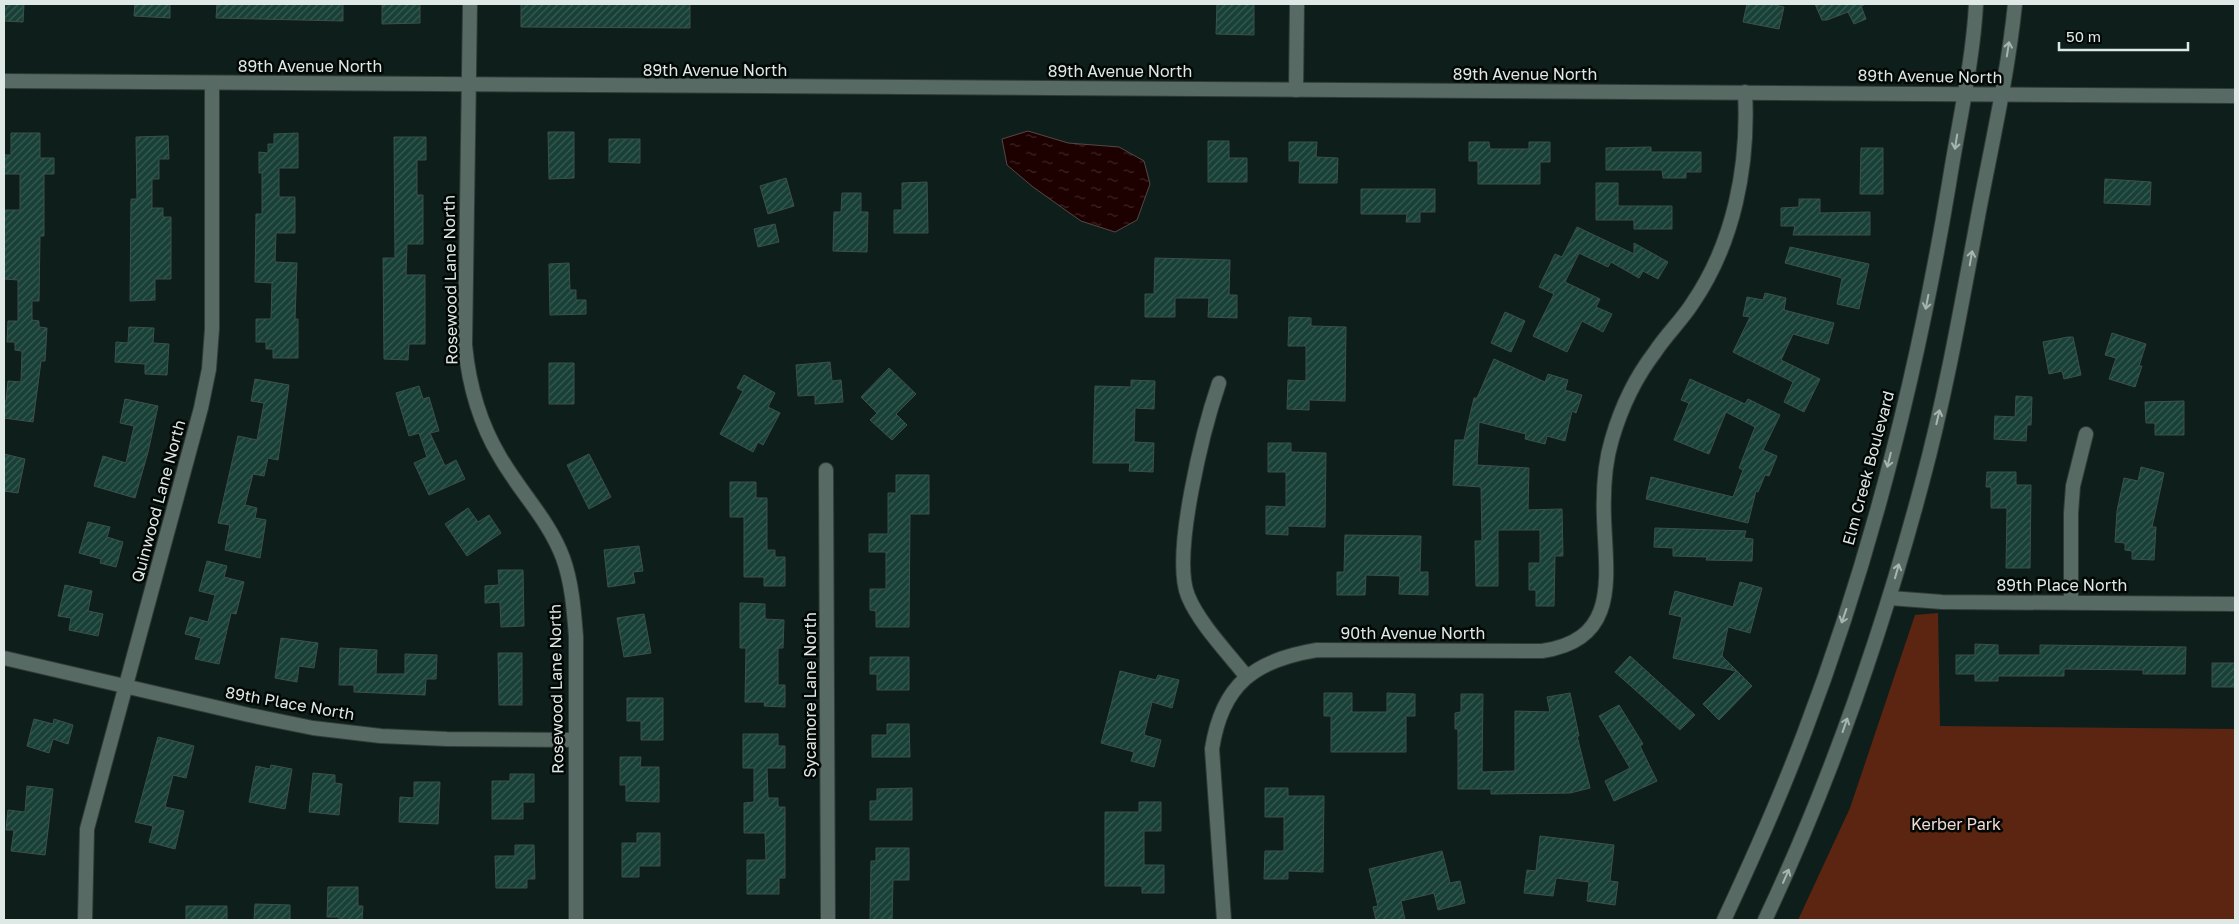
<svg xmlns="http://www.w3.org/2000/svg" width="2239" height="924" font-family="'Golos Text',sans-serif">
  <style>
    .green { fill: #5c2511 }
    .water { fill: url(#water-ripples); stroke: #574645 }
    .building { fill: url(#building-hatch); stroke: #3d4f4a }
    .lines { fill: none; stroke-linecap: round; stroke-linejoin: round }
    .minor-casing { stroke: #313a37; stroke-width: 16 }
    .tertiary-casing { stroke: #313a37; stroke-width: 16 }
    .secondary-casing { stroke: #313a37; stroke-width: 16 }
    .minor { stroke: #576a64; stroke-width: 14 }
    .tertiary { stroke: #576a64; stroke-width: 14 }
    .secondary { stroke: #576a64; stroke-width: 14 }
    .oneway { stroke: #a8b6b1 }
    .labels { text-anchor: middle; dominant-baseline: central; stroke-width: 5; stroke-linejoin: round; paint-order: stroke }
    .street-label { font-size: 16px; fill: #dee9e5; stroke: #030806 }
    .park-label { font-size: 16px; fill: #f4dbd2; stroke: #030806 }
  </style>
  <defs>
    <pattern id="water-ripples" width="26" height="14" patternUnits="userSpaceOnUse" patternTransform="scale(1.25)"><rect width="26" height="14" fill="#1d0000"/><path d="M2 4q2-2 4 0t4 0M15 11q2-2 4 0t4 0" fill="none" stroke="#3d2525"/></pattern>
    <pattern id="building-hatch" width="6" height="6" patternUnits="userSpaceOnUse" patternTransform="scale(1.25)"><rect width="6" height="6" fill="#184037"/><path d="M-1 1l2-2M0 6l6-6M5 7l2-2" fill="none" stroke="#395c54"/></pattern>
  </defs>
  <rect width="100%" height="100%" fill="#0e1f1b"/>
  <!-- green -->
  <path class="green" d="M1938 613 1940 726 2235 729V920H1798L1850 808 1915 615Z"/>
  <!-- water -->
  <path class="water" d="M1028 131 1068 143 1119 147 1144 161 1150 184 1137 220 1115 232 1081 221 1033 187 1007 165 1002 139Z"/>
  <!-- building -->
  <path class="building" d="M4 4H24L23 22 4 21Z
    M135 4H170V18L134 16Z
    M217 4H343V21L216 18Z
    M382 4H420V23L382 24Z
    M521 4H690V28L521 27Z
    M1217 4H1254V35L1216 34Z
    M1747 4H1770L1784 7 1779 29 1743 22Z
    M1815 4H1866L1861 6 1866 19 1854 24 1848 12 1827 20H1822Z
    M548 132H574V178L549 179Z
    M11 133H40V158H54V174H44V236H40L39 301H32V320L39 321V327L47 328 45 361H41L33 422 4 418V401H6L8 381 21 382 22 351 15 350V342H7L8 321H18V280L4 279V210H20V174H4V155H11Z
    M298 133V168H279V197H295V233H276L275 262 297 263 295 319H298V358H273V349H266V342H256V319H271L272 283 255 282 256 214H262V173H259V152L268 153V144H274V134Z
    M168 136 169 159H159V179H152V208H163V217H171V279H155V300L130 301 131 199H137L136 137Z
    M394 137H426V160H417V195H423V244H407L406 275H425V344H409L408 360 384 359 383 258H395Z
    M609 139H640V163L609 162Z
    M1208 141H1229V158H1247V182H1208Z
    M1289 142H1317L1316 157 1338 158 1337 183H1299L1300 161H1289Z
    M1469 142H1489L1490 149H1529V142H1550V162H1540V184H1478V161H1469Z
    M1651 147V152H1701V172H1686V178H1663L1662 170H1606V148Z
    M1861 148H1883V194H1860Z
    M786 178 794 206 768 214 760 186Z
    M2105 179 2151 182 2150 205 2104 203Z
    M927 182 928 233H894V210H902V183Z
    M1596 183H1618V206H1672V229H1634V220H1596Z
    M1361 189H1435V212H1420V222H1406L1407 214H1361Z
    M842 193H861V212H868L867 252 833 251 834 212H841Z
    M1799 199H1820V213L1870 212V235H1793L1795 226H1781V208L1799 207Z
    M775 224 779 242 758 247 754 229Z
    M1577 227 1634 254V243L1668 262 1658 279 1643 271 1639 278 1611 262 1608 267 1579 253 1565 282 1600 299 1596 307 1612 314 1603 332 1582 321 1567 352 1533 336 1554 294 1539 287 1555 254 1562 257Z
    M1790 247 1869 264 1859 309 1837 304 1842 278 1785 263Z
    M1155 258 1230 260 1229 295H1237V318L1208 317 1209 298H1175V317H1145V294H1154Z
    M569 263 570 290H576V300H586V314L550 315 549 264Z
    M1765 293 1786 298 1784 310 1834 323 1828 344 1793 334 1781 360 1820 379 1804 412 1784 402 1793 382 1733 352 1750 317 1743 316 1747 297 1763 300Z
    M1505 312 1525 321 1511 352 1491 343Z
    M1289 317 1311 318V326L1346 327 1345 401 1309 400V410L1287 409 1288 380 1306 381V346H1288Z
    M129 327 154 328 153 343 169 344 167 375 145 374V364L115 362 116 342 128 343Z
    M2112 333 2146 344 2139 366H2142L2135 387 2109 379 2116 358 2105 355Z
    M2068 337H2073L2081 375 2064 379 2062 371 2049 374 2043 342Z
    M1494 359 1545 382 1548 374 1568 380 1565 390 1582 395 1576 413 1572 411 1565 441 1547 436 1545 444 1525 439 1526 434 1479 422 1477 465 1529 468 1528 510 1562 509 1563 556H1555L1554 606H1536V590H1529V563H1540V530H1498V586H1476L1475 541H1482L1481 487 1453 485 1455 440H1464L1474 398H1477Z
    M830 362 832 381 841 380 843 402 815 404V395L798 396 796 365Z
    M549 363H574V404H549Z
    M889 368 916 394 896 414 907 425 892 440 870 420 877 413 861 397Z
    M744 375 775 393 768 407 780 413 763 445 758 442 753 452 720 434 743 391 737 388Z
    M255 379 289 385 278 460 268 458 264 476 253 474 245 505 257 508 255 518 266 520 260 558 225 550 230 525 218 523 238 436 257 440 264 403 251 401Z
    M1690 379 1745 404 1748 399 1780 415 1763 450 1777 456 1769 476 1765 475 1758 492 1756 491 1748 523 1646 499 1651 477 1733 497 1743 470 1739 468 1755 427 1726 412 1709 454 1674 440 1689 403 1681 400Z
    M1131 380 1155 381 1154 409 1135 408 1134 442 1154 443 1153 472 1129 471 1130 463H1093L1095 386 1131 387Z
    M419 386 423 399 429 397 439 431 430 433 445 466 456 460 465 479 429 495 414 463 427 457 419 433 409 436 396 393Z
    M2016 396 2032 397 2031 425H2027L2026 441 1994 439 1995 416 2015 417Z
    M125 399 158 406 148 452 135 498 94 486 103 456 126 463 134 426 120 423Z
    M2184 401V435H2155V423H2146L2145 402Z
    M1268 443H1291V452L1326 453 1325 527 1288 526V535L1266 534V506L1286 507V472H1268Z
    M4 454 25 459 18 493 4 491Z
    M589 454 611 497 589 509 567 465Z
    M2141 467 2164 473 2152 527H2156L2154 560 2132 559V551L2125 550V543L2115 542 2117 511 2124 478 2138 481Z
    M1987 472H2016V485H2031L2030 568H2006L2007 508H1991V487H1986Z
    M896 475H929V514H910L909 627H876V611L870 610V589H886V552H869V534H888V493H896Z
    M730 482H756V498H767V550H775V557H785V586H764V577H744V517H730Z
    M468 508 478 522 489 515 501 533 467 556 445 524Z
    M88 522 110 527 107 537 123 542 116 567 100 563 101 559 79 553Z
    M1655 528 1746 531 1744 538 1753 539 1752 561 1706 560 1707 557 1673 556V548L1654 547Z
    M1345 535 1421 536 1420 572H1428V595L1399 594 1400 576 1366 575 1365 595H1337V572H1344Z
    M639 546 643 571 633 572 635 583 608 587 604 550Z
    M207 561 227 566 224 577 244 582 236 614 231 613 219 664 195 659 201 638 185 634 190 617 208 622 215 595 199 591Z
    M498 570H523L524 626 501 627 500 602 485 603V586L499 585Z
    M1740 582 1762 588 1750 633 1728 627 1722 656 1752 686 1719 720 1703 704 1736 671 1673 658 1682 617 1669 614 1675 591 1733 607Z
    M65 585 92 591 88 611 103 614 98 636 69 630 71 618 58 616Z
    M740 603 765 604V619L784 620 783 648H778V685H785V707L764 706 765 702H745L746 648H740Z
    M644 614 651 653 624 657 617 618Z
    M281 638 318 643 314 668 299 666 297 682 275 678Z
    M1975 644 1998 645V655H2040V645L2186 647 2185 674H2143V670L2064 669V676H1998V681H1975V674H1956V655H1975Z
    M340 648 377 650 376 674H405V654L437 655 436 679H426L425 695 354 692V685H339Z
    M498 653H522V705H499Z
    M1630 656 1695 715 1680 730 1615 672Z
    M870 657H909V690H877V674H870Z
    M2212 663H2235V687H2212Z
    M1120 671 1156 680 1158 675 1179 680 1172 708 1152 702 1144 735 1161 740 1154 767 1131 761 1134 752 1101 743Z
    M1324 693H1352V712H1387V693L1415 694V716H1406V752H1331V716H1324Z
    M1570 693 1579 736H1577L1590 788 1570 793 1491 794V789H1458V729H1455V713L1461 712V694H1483L1482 772 1515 771V711L1550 712 1547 697Z
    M627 698H663V740H641V721H627Z
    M1619 705 1643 744 1640 746 1657 781 1614 801 1605 781 1630 768 1599 716Z
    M34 719 53 724 54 719 73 725 68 744 53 739 49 753 27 746Z
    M887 724H909L910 757H872V735H887Z
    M743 734H778V746H785V768H767L768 798H778V807H785V878H779V894H747V860H766L765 833H744V803L754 802V768H743Z
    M158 737 194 746 186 778 173 775 165 807 184 811 175 849 149 842 153 826 135 822Z
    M620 757H641L640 767H659V802L626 801V785H620Z
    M271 765 292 769 285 809 249 802 256 766 270 769Z
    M313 773 335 775V783L342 784 339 815 309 812Z
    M510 774H534V802H523V819H492V781H510Z
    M414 782H440L438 824 399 822 400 797 414 798Z
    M27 786 53 789 45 855 11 851 14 830H6L8 810 25 812Z
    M912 788V820H870V801H877V789Z
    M1265 788H1288V796H1324L1323 872 1288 871V879H1264L1265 851H1284V817H1265Z
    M1139 802H1161V831H1144V865H1164V893H1142V886H1105V812H1139Z
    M637 833H660V866H639V877H622V843H637Z
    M1540 836 1614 845 1610 881 1618 882 1615 905 1587 901 1589 882 1556 878 1553 896 1524 893 1527 870 1536 871Z
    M515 845H534L535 879H527V888H496L495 856H515Z
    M876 848H909V880H893L892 920H870L871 861H876Z
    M1442 851 1450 883 1460 881 1465 903 1438 910 1434 893 1401 901 1405 920H1376L1373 907 1378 906 1369 869Z
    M328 887H358V906H363L362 920H339V917H327Z
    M255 904 290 905V920H254Z
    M186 906H227V920H186Z"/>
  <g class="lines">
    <defs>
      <path id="minor" d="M470 4 465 345C469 386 479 422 500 457 520 492 549 520 563 558 572 583 574 611 576 637V920
        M1296 90 1297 4
        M1219 383C1204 427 1171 555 1188 596 1199 623 1227 652 1246 676
        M826 470 828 920
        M1890 598 1942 602 2235 604
        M2071 603V513L2073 486 2086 434
        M4 658 249 715 313 728 381 736 447 739 575 740
        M85 920 87 829 201 408 209 369 212 329V83
        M1224 920 1212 749C1222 684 1255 660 1317 650L1542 651C1620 640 1606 577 1604 518 1603 491 1604 465 1612 439 1621 408 1635 378 1655 352 1666 335 1681 321 1692 304 1734 243 1749 166 1745 92"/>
      <path id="tertiary" d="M4 81 2235 96"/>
      <path id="secondary" d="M1724 920C1753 858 1781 795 1805 731 1872 555 1918 369 1949 184 1958 126 1973 62 1976 4
        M1765 920C1831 780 1882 633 1922 483 1946 394 1962 302 1979 211 1992 143 2008 73 2015 4"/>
    </defs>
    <!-- minor casing -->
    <use href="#minor" class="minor-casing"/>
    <!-- tertiary casing -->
    <use href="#tertiary" class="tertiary-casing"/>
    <!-- secondary casing -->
    <use href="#secondary" class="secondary-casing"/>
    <!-- minor -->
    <use href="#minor" class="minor"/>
    <!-- tertiary -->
    <use href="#tertiary" class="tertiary"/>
    <!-- secondary -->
    <use href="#secondary" class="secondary"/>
  </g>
  <!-- one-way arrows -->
  <defs><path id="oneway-shaft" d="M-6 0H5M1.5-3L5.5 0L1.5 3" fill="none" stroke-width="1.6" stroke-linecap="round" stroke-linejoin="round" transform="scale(1.25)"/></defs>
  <g class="oneway">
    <use href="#oneway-shaft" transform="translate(2008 49) rotate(-81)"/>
    <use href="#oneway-shaft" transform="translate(1956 142) rotate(99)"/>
    <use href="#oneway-shaft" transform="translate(1971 258) rotate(-80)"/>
    <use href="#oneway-shaft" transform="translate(1927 302) rotate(101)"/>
    <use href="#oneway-shaft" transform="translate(1938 417) rotate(-77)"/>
    <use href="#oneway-shaft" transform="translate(1889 460) rotate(104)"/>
    <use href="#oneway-shaft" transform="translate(1897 571) rotate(-74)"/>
    <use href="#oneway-shaft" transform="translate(1844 616) rotate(109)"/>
    <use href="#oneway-shaft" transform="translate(1845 725) rotate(-71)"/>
    <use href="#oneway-shaft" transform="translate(1786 876) rotate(-66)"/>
  </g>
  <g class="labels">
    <!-- street labels -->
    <g class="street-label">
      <text x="310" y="66">89th Avenue North</text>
      <text x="715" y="70">89th Avenue North</text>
      <text x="1120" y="71">89th Avenue North</text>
      <text x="1525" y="74">89th Avenue North</text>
      <text transform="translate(1930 76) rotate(1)">89th Avenue North</text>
      <text transform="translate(450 280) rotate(-91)">Rosewood Lane North</text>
      <text transform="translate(1868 468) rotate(-75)">Elm Creek Boulevard</text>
      <text transform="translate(158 501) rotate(-75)">Quinwood Lane North</text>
      <text x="2062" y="585">89th Place North</text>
      <text x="1413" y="633">90th Avenue North</text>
      <text transform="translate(556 689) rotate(-91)">Rosewood Lane North</text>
      <text transform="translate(810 695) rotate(-90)">Sycamore Lane North</text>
      <text transform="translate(290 703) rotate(10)">89th Place North</text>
    </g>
    <!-- park labels -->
    <g class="park-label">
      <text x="1956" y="824">Kerber Park</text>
    </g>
  </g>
  <!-- border -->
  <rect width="2239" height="924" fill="none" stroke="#dee9e5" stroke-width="10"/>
  <!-- scale -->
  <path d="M2059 42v8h129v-8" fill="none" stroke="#dee9e5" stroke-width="2.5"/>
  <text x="2066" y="42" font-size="15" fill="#dee9e5" stroke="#030806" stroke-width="4" paint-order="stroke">50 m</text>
</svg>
